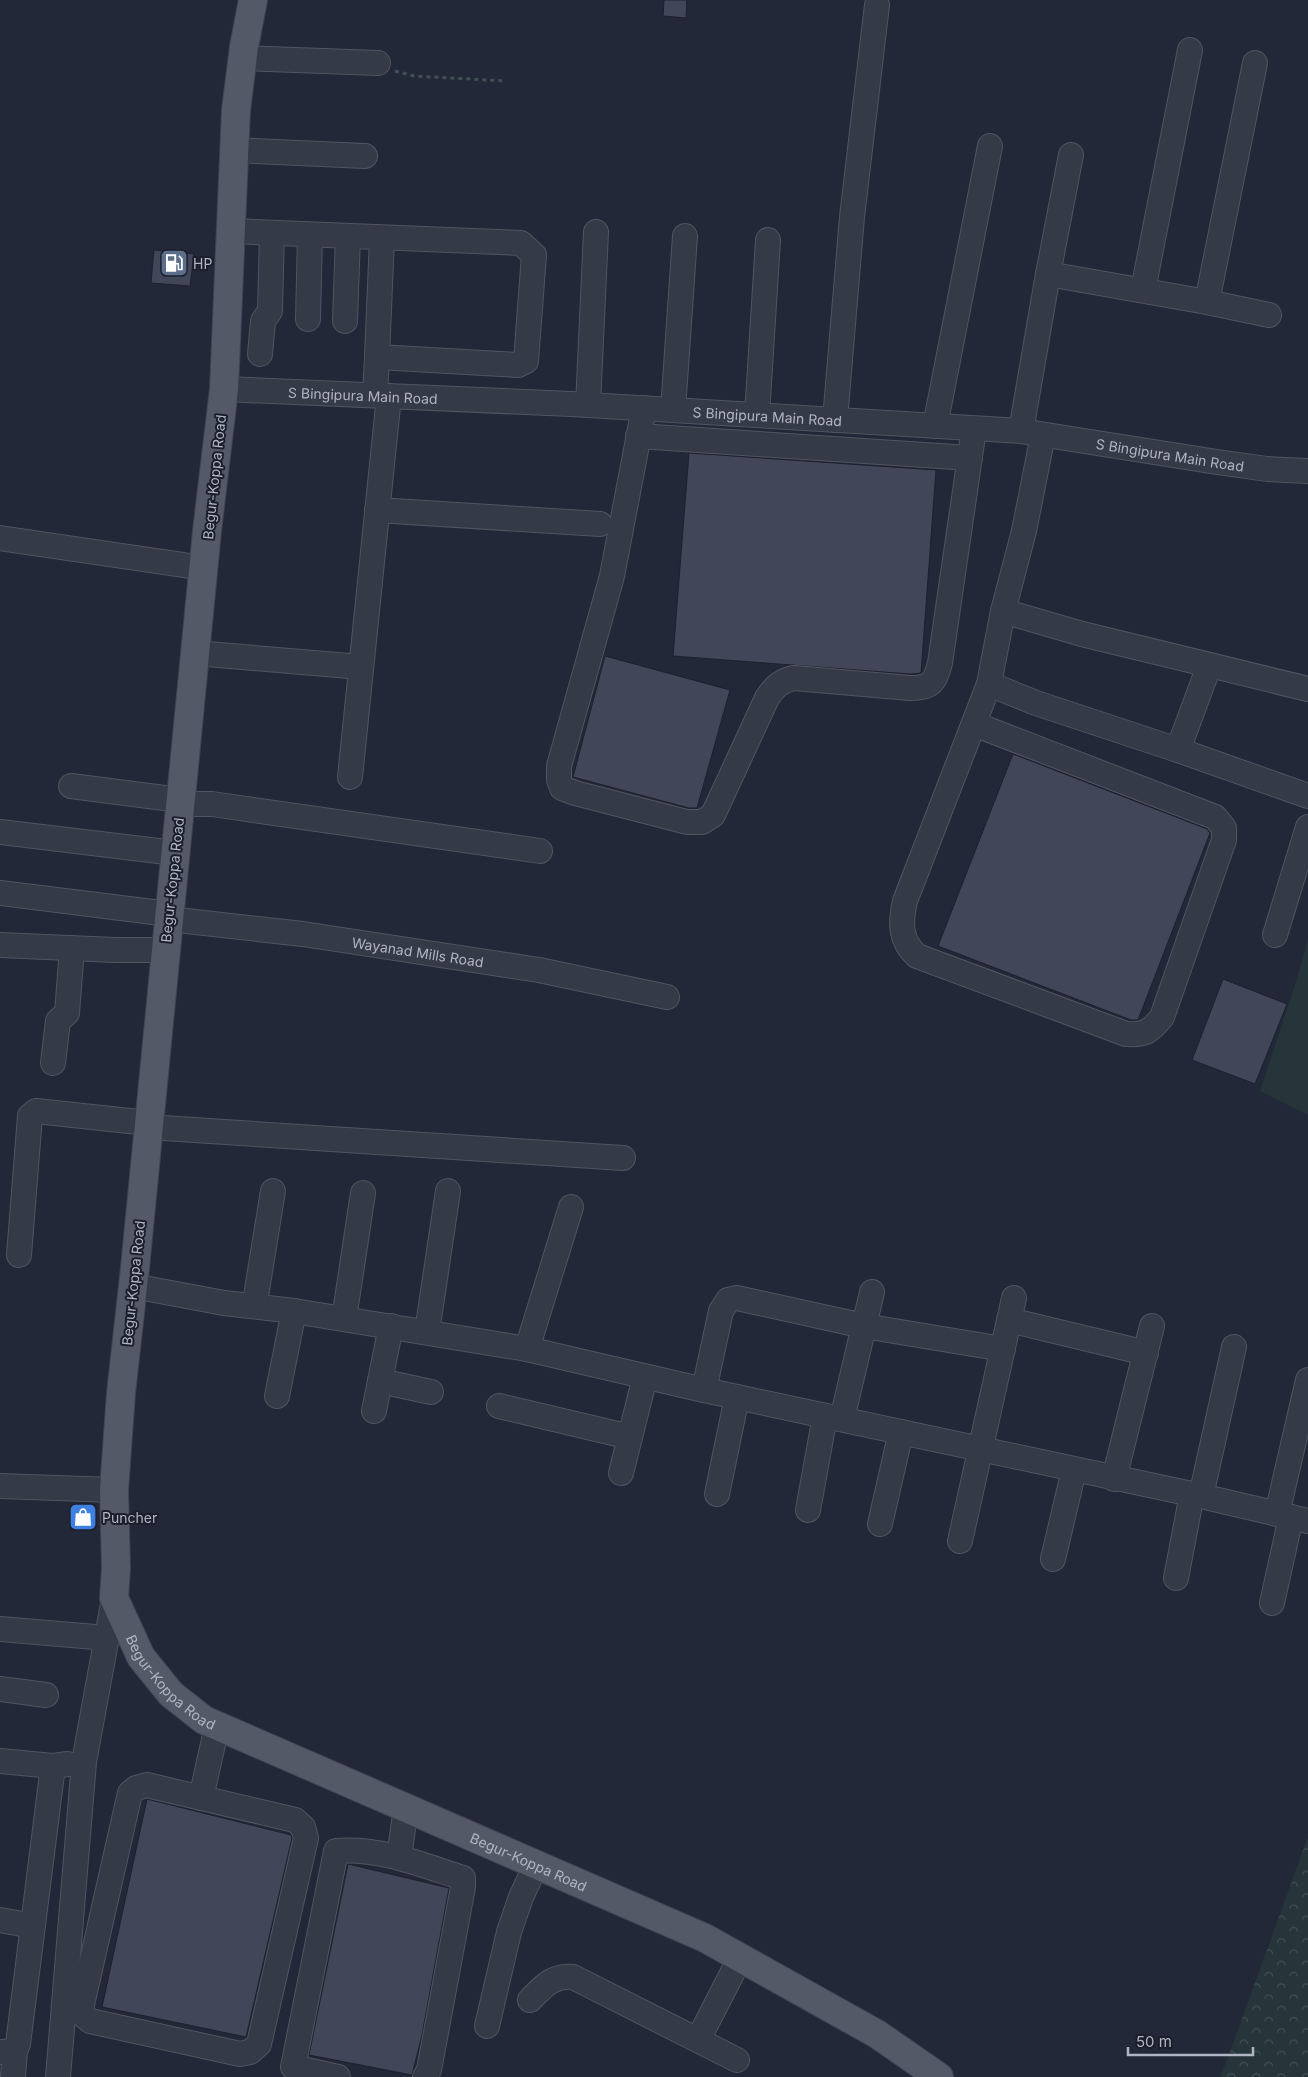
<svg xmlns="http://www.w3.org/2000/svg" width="1308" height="2077" font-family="Inter,sans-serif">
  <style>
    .green { fill: #253539 }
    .forest { fill: url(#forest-crowns) }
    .building { fill: #414758; stroke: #1d212e }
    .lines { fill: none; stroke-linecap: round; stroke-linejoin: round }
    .minor-casing { stroke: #505562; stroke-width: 26 }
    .major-casing { stroke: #3f4351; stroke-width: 30 }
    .path { stroke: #415055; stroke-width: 3; stroke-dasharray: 4 4; stroke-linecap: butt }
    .minor { stroke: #353a47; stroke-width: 24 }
    .major { stroke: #535967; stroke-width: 28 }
    .labels { text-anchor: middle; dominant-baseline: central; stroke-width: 4; stroke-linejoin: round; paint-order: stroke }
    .poi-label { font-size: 14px; fill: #b0b5c4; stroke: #1b1f2c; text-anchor: start }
    .street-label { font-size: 14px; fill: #b0b5c4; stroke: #1b1f2c }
  </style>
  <defs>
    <pattern id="forest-crowns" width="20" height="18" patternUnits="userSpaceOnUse" patternTransform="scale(1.25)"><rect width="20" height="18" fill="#253539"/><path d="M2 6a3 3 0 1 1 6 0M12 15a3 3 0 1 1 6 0" fill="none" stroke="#425054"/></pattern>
  </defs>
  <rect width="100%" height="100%" fill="#222837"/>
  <!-- green -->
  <path class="green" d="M1308 939V1115L1260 1091 1296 982Z"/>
  <!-- forest -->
  <path class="forest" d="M1308 1837V2077H1220L1224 2068Z"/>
  <!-- building -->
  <path class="building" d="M664 0H687L686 18 663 16Z
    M154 250 194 254 190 286 151 283Z
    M689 453 936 470 921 673 910 674 673 656Z
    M605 656 730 690 697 808H689L573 777Z
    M1013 754 1207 829 1210 833 1138 1020H1131L938 946Z
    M1223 979 1287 1004 1255 1084 1192 1060Z
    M147 1799 291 1835 292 1838 246 2037 102 2007Z
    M348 1864 449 1888 422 2035 412 2075 309 2055Z"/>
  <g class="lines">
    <defs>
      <g id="minor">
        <path d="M243 58 378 63"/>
        <path d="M234 150 365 156"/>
        <path d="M231 231 521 243 534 255 526 361 518 365 377 357 375 395"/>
        <path d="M1048 274 1207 302 1269 315"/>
        <path d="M1143 290 1190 50"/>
        <path d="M1207 302 1255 63"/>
        <path d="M308 319 310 235"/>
        <path d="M345 321 348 236"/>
        <path d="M260 354 263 321 270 311 272 233"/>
        <path d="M377 357 382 238"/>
        <path id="s1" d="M224 389 571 404 1021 431 1217 462 1267 469 1308 471"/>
        <path d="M588 405 596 232"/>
        <path d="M644 408 612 576 559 766V780L562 788 575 793 687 822H702L713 815 767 698C775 686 781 681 794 678L910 688C931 688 935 683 940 663L974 429"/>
        <path d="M673 410 685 236"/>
        <path d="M757 415 768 240"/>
        <path d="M835 420 852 217 877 5"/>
        <path d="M935 426 990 146"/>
        <path d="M1021 431 1048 274 1071 155"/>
        <path d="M1043 435 1024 531 1003 611 1082 634 1308 689"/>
        <path d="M638 436 970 458"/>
        <path d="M377 510 600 524"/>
        <path d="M0 538 204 568"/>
        <path d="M1003 611 989 684 1036 703 1178 750 1209 666"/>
        <path d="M195 653 361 667"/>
        <path d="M974 724 1215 817 1224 828V840L1162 1017C1150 1032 1145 1035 1126 1034L917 956C900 941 900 923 905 901L989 684"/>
        <path d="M1178 750 1308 796"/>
        <path d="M350 777 389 396"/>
        <path d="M71 786 180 800"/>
        <path d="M180 804H212L540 851"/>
        <path d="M0 832 175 853"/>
        <path d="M0 893 169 914"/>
        <path id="s2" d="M168 919 303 934 539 970 667 997"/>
        <path d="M1275 935 1308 827"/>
        <path d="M0 945 115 950H165"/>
        <path d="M53 1063 58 1021 67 1013 72 948"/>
        <path d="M148 1127 623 1158"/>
        <path d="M19 1255 30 1116 36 1111 148 1123"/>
        <path d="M133 1286 224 1303 294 1311 527 1349 704 1390 1201 1496 1308 1521"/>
        <path d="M255 1302 273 1191"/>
        <path d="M344 1319 363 1193"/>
        <path d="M1009 1320 1146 1353"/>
        <path d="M427 1332 448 1191"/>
        <path d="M527 1349 571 1207"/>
        <path d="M380 1381 431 1392"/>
        <path d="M704 1390 721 1311 728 1300 737 1298 864 1326 1003 1349"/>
        <path d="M277 1396 294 1311"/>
        <path d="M499 1406 630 1437"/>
        <path d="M374 1411 391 1326"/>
        <path d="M842 1419 872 1292"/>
        <path d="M621 1473 645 1377"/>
        <path d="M1114 1479 1152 1326"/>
        <path d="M0 1486 114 1490"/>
        <path d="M717 1494 737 1397"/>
        <path d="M1201 1496 1234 1347"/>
        <path d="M808 1510 825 1416"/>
        <path d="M1277 1514 1308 1380"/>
        <path d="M880 1524 901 1432"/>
        <path d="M960 1541 1014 1298"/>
        <path d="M1053 1559 1074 1470"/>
        <path d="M1176 1578 1192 1494"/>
        <path d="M1272 1603 1291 1517"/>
        <path d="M0 1629 107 1638"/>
        <path d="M0 1689 46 1695"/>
        <path d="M0 1761 53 1766 68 1764"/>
        <path d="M147 1785 295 1820 303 1827 306 1838 259 2044 250 2052 240 2054 90 2021 83 2015 81 2009 130 1793 136 1788Z"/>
        <path d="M201 1798 217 1726"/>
        <path d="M399 1857 406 1808"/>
        <path d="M0 1920 33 1926"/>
        <path d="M530 2000C543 1987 552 1975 573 1977L737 2060"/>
        <path d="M487 2026 509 1932 521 1897 536 1865"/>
        <path d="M698 2040 740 1958"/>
        <path d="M0 2052 15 2051 18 2044 53 1766"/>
        <path d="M13 2077 15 2051"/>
        <path d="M58 2077 84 1762 114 1598"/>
        <path d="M338 2077 293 2067 336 1851C380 1847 422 1865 463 1878V1887L429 2070 425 2077"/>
      </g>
      <g id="major">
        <path id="s3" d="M253 0 244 47 236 110 224 389 207 531 135 1268 121 1393 114 1490 116 1568 114 1598 141 1657 171 1694 204 1720 705 1938 877 2034 939 2077"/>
      </g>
    </defs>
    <!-- minor casing -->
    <use href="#minor" class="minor-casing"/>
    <!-- major casing -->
    <use href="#major" class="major-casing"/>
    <!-- path -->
    <path class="path" d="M395 71 414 76 506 81"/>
    <!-- minor -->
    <use href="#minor" class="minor"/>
    <!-- major -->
    <use href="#major" class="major"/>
  </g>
  <!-- icons -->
  <defs>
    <symbol id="fuel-square" viewBox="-11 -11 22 22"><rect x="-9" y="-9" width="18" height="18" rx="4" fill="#5c6f8a" stroke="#1b1f2c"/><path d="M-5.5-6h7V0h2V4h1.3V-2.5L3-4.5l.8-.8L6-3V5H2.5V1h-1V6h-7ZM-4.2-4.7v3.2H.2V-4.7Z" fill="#fff"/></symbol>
    <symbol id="shop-square" viewBox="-11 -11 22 22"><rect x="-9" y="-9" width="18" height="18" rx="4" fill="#3f7fe0" stroke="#1b1f2c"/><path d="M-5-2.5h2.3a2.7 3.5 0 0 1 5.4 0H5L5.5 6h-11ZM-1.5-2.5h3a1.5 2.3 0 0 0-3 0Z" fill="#fff"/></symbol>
  </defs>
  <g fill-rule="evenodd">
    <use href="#fuel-square" x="158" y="247" width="32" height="32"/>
    <use href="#shop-square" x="67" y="1501" width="32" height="32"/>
  </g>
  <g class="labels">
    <!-- poi labels -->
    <g class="poi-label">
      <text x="193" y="263">HP</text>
      <text x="102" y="1517">Puncher</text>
    </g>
    <!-- street labels -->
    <g class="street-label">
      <text stroke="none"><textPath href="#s1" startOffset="139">S Bingipura Main Road</textPath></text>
      <text stroke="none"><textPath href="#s1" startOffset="544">S Bingipura Main Road</textPath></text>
      <text stroke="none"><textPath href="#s1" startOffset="949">S Bingipura Main Road</textPath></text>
      <text transform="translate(214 477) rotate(-84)">Begur-Koppa Road</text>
      <text transform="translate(172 880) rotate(-84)">Begur-Koppa Road</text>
      <text stroke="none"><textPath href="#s2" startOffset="252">Wayanad Mills Road</textPath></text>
      <text transform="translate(133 1283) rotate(-84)">Begur-Koppa Road</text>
      <text stroke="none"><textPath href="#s3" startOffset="1709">Begur-Koppa Road</textPath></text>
      <text stroke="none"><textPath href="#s3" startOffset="2114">Begur-Koppa Road</textPath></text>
    </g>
  </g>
  <!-- scale -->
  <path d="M1128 2047v8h125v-8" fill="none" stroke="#b0b5c4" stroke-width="2.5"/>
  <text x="1136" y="2047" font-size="15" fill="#b0b5c4" stroke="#1b1f2c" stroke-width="4" paint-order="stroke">50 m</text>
</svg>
